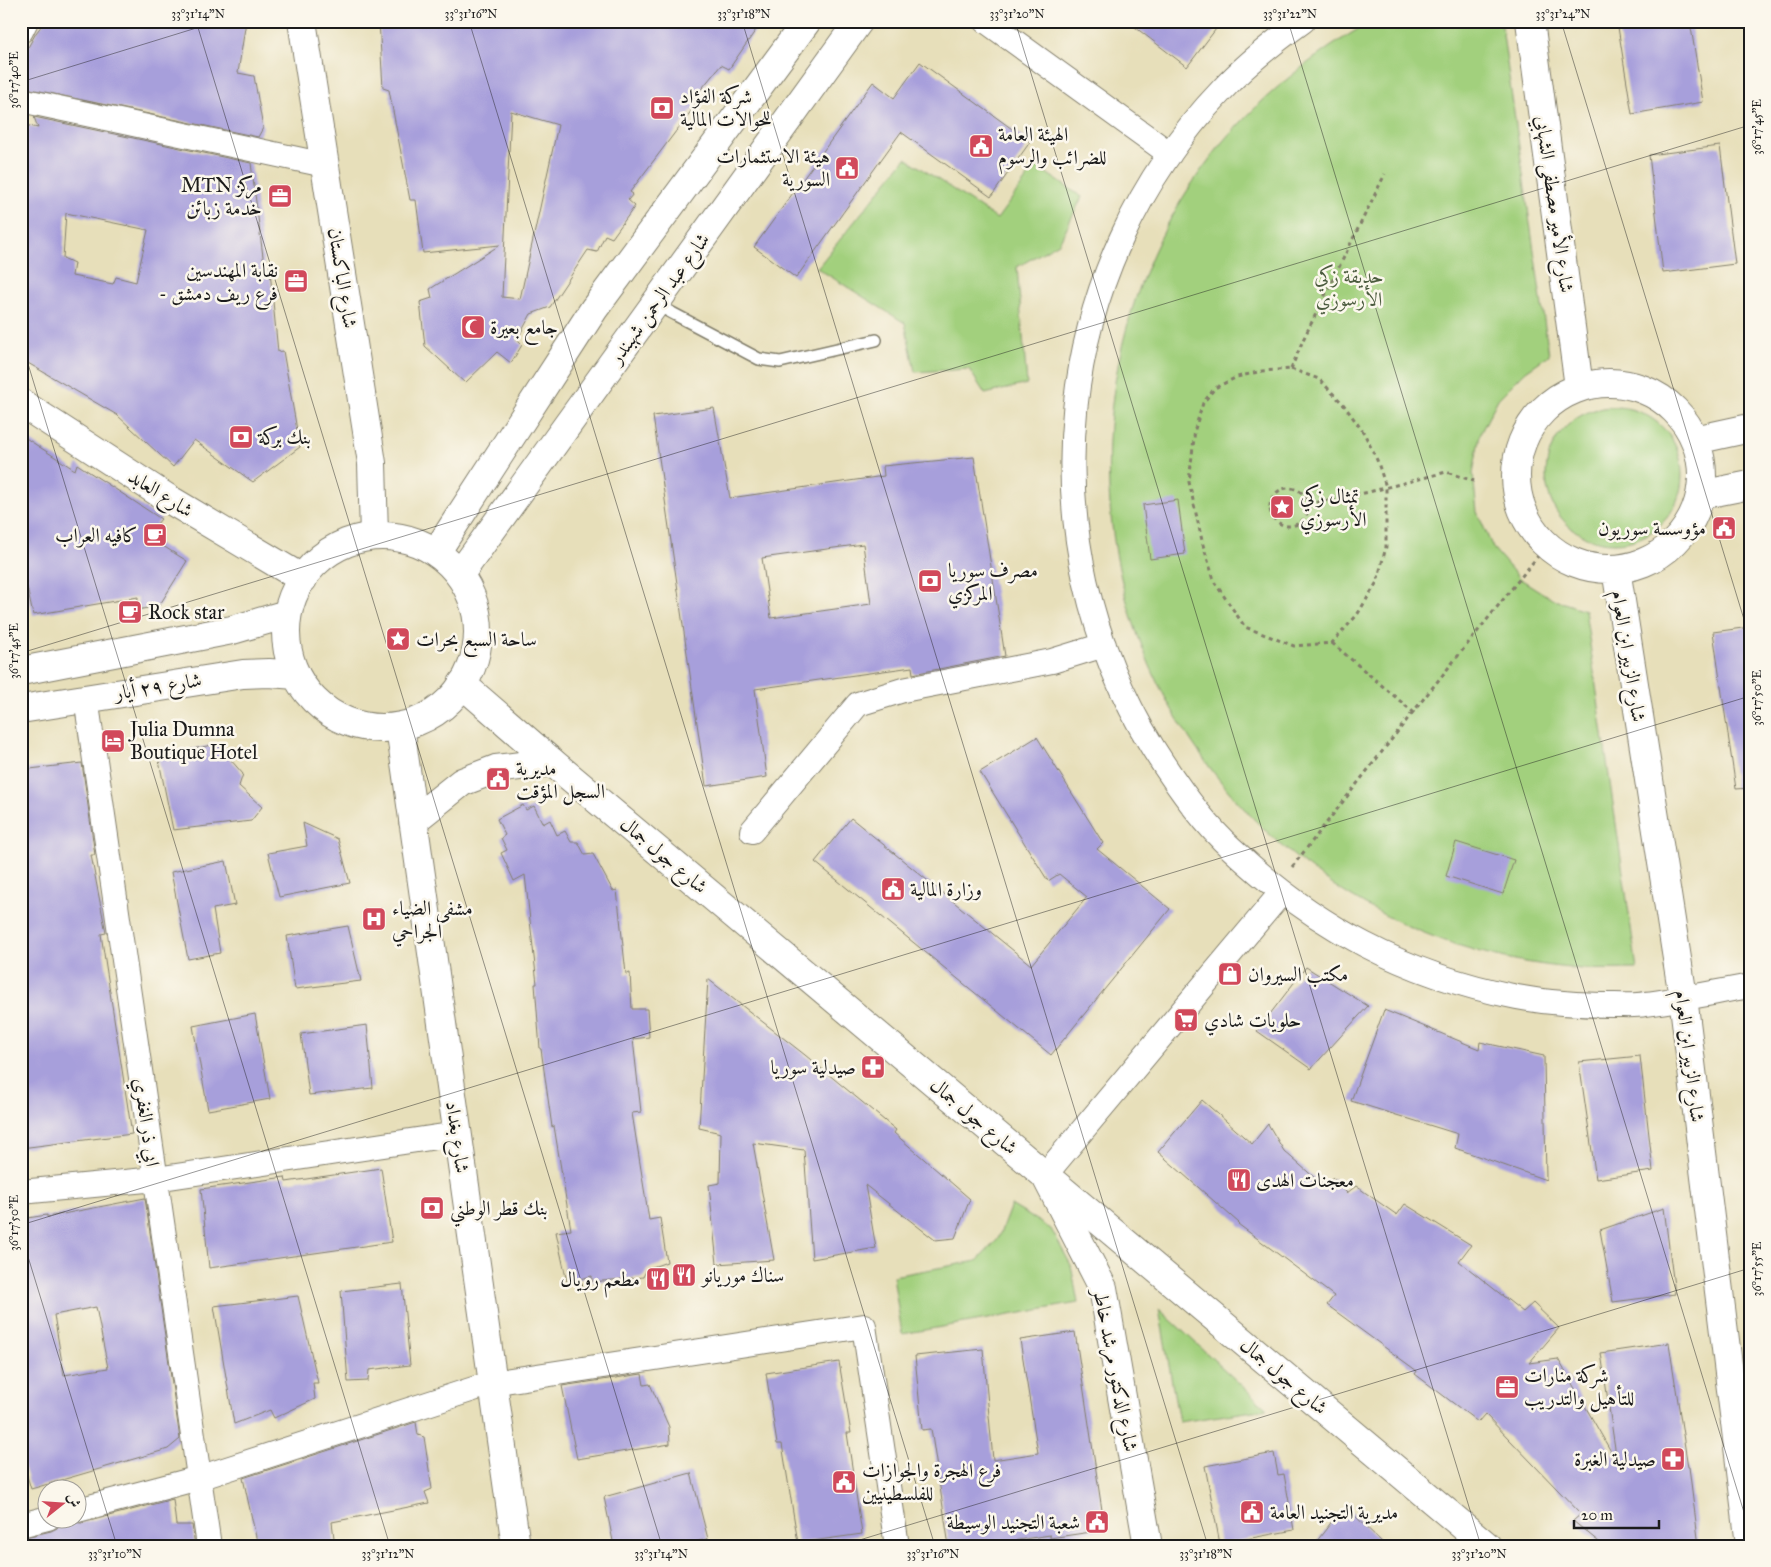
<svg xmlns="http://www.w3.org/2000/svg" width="1771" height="1567" font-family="'IM FELL Great Primer',Amiri,serif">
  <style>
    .green { fill: #a2d07d; stroke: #5f764c }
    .building { fill: #a79fdb; fill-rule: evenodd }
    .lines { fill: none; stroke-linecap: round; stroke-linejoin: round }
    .service-casing { stroke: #827e6b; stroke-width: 14 }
    .minor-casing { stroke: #827e6b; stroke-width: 26 }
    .secondary-casing { stroke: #827e6b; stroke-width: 30 }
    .primary-casing { stroke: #827e6b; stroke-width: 30 }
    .path { stroke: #827e6b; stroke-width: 3; stroke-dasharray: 4 4; stroke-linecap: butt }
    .service { stroke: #fff; stroke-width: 11 }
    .minor { stroke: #fff; stroke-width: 24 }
    .secondary { stroke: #fff; stroke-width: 28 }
    .primary { stroke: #fff; stroke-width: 28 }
    .ticks { fill: none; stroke: #1c1c1c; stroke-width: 1; stroke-opacity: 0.45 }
    .labels { text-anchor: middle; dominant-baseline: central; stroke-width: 5; stroke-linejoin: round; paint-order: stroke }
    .poi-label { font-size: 20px; fill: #1c1c1c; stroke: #fbf7ec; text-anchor: start }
    .street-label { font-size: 20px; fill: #1c1c1c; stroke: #fbf7ec }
    .park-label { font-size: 20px; fill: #4b5b3e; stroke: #fbf7ec }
    .neatline { fill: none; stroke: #1c1c1c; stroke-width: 2 }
    .ticks-label { font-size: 12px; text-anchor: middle; fill: #1c1c1c }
  </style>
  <rect width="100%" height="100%" fill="#fbf7ec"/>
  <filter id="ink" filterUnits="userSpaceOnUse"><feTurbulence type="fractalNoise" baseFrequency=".02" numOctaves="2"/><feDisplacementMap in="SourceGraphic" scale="10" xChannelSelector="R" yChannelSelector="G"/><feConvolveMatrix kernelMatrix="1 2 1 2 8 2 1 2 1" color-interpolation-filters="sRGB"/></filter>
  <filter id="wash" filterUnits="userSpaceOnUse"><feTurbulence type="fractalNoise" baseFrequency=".0096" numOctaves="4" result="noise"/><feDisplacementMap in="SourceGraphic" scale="20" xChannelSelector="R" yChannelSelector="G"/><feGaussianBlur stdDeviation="1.12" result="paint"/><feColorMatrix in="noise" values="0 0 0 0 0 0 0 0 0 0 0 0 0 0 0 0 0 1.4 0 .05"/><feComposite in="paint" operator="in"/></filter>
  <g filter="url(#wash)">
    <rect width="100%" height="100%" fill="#e7dfba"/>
    <!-- green -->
    <path class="green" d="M1372 21H1501L1549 355 1526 371 1498 399 1480 434 1473 473 1477 512 1493 548 1519 578 1552 599 1585 610 1637 969C1619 969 1600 970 1582 969 1526 965 1469 952 1417 930 1337 897 1266 841 1214 773 1185 735 1160 693 1143 649 1079 488 1105 294 1211 157 1255 101 1310 56 1372 21Z
      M906 158 997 219 1036 166 1082 197 1059 243 1017 267 1027 384 985 394 969 369 915 372 905 323 817 268Z
      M1546 475a68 68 0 1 1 136 0a68 68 0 1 1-136 0Z
      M1011 1205 1051 1229 1071 1265 1078 1303 902 1334 893 1276 977 1261 998 1239Z
      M1159 1309 1267 1409 1179 1422Z"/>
    <g id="blocks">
      <!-- building -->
      <path class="building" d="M45 21H246L238 73 254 76 263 128 258 137 21 87V60L36 33Z
        M379 21H762L729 69 721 65 694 98 698 102 630 192 633 194 628 200 635 206 612 238 605 235 597 252 588 250 550 307 531 314 517 340 522 345 511 363 497 352 465 383 425 346 420 302 432 298 430 289 500 245 423 253 416 200H410L389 90 383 88ZM511 111 558 125 520 299 502 297Z
        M1127 21H1222L1187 67Z
        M1617 21H1690L1703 102 1632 114Z
        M920 62 1030 142 991 197 901 132 796 278 754 247 873 82 894 98Z
        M34 117 251 163 265 272 270 271 278 352 283 351 300 447 253 482 194 440 173 467 117 415 21 359V124L38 128ZM66 213 148 230 136 282 116 277 113 284 72 276 74 263 63 258Z
        M1720 146 1735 264 1663 273 1649 155Z
        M714 408 730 498 884 476 883 466 974 457 1005 656 913 674 912 667 755 689 767 777 706 786 653 416ZM863 544 871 604 771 618 762 558Z
        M21 435 75 470 77 464 161 519 147 536 187 561 159 606 137 610 138 597 33 615 21 560Z
        M1178 500 1185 554 1150 559 1143 505Z
        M1750 627V788L1736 789 1713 632Z
        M1037 737 1103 843 1097 849 1170 909 1051 1055 815 862 851 818 1031 965 1087 897 1059 874 1048 881 980 772Z
        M217 744 243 774 239 786 262 807 251 821 173 830 158 756Z
        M82 763 95 855H91L106 933 101 934 132 1134 21 1148V770Z
        M523 805 526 810 534 806 543 824 550 820 557 835 565 831 571 842H578L585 855 593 854 613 891 617 890 626 974 630 973 632 1009H647L649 1037 633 1039 641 1112 632 1113 649 1220 660 1218 667 1262 647 1269 643 1277 592 1282V1276L567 1282 556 1232 571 1230 554 1126 552 1127 541 1049H540L535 984H537L525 875 514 881 501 853 507 850 501 838 505 835 497 819Z
        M303 823 338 839 350 883 279 897 268 853 307 846Z
        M1456 842 1514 860 1503 894 1446 876Z
        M226 861 235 905 213 909 220 953 188 959 171 872Z
        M348 926 361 981 295 989 287 936Z
        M1306 967 1368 1006 1311 1069 1257 1031Z
        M708 979 805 1055 896 1130 894 1133 970 1199 955 1238 935 1240 865 1185 876 1248 812 1259 804 1150 753 1143 774 1260 717 1264 709 1185 720 1183 721 1133 699 1128Z
        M1384 1010 1479 1049 1480 1042 1544 1056 1546 1180 1455 1148 1458 1134 1351 1101Z
        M255 1014 270 1099 208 1110 193 1026Z
        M367 1025 373 1088 309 1095 301 1034Z
        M1640 1056 1653 1171 1596 1179 1579 1062Z
        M1202 1100 1252 1144 1268 1124 1284 1151 1324 1186 1333 1178 1347 1193 1356 1186 1397 1215 1405 1204 1471 1245 1459 1261 1523 1312 1533 1303 1559 1328 1529 1363 1558 1359 1617 1462 1601 1353 1669 1343 1688 1467H1689L1699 1546H1604L1573 1521 1581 1514 1485 1414 1478 1422 1415 1374 1417 1371 1327 1305 1334 1296 1238 1224 1239 1223 1158 1152Z
        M381 1168 392 1242 209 1268 201 1189 285 1177 286 1182Z
        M145 1198 180 1439 168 1449 31 1489 21 1456V1219L47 1215V1217ZM96 1307 108 1368 64 1375 54 1315Z
        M1664 1208 1675 1294 1613 1302 1600 1230Z
        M402 1284 410 1365 369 1370 368 1381 348 1382 341 1291Z
        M298 1296 318 1383H313L315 1399 274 1418 270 1410 234 1424 214 1306Z
        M1075 1332 1105 1530 1050 1538V1535L980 1546H949L931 1429 922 1430 915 1356 983 1349 993 1460 1038 1453 1020 1340Z
        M839 1362 851 1433H847L862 1534 798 1543 782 1444H777L766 1373Z
        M642 1374 644 1385 650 1384 669 1427 670 1444 577 1459 562 1386Z
        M416 1422 418 1435 424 1437 432 1489 425 1492 429 1503 332 1522 335 1546H258L243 1478Z
        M1274 1453 1278 1475 1284 1474 1294 1530 1220 1544 1205 1466Z
        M691 1473 708 1539 676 1546H614L604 1497Z
        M173 1499 176 1525H192L195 1546H21V1538L51 1531 57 1528 60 1524 71 1522 82 1523Z
        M1340 1511H1350L1386 1546H1313Z"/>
    </g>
  </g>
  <g filter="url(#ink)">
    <use href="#blocks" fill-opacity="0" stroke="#827e6b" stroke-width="1"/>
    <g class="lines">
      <defs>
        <path id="service" d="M655 304 759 359 780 362 876 340"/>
        <path id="minor" d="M986 21 1170 154
          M1303 21C1274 42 1246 64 1222 90 1052 268 1024 538 1153 748 1175 783 1201 821 1232 849 1315 927 1405 975 1517 997 1549 1003 1582 1005 1615 1005 1625 1005 1635 1006 1645 1004 1680 1000 1715 992 1750 986
          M21 31 26 21
          M21 100 325 165
          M86 698 209 1546
          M752 831 858 704 903 690 1052 661 1104 645
          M1045 1175 1282 892
          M21 1192 156 1179 457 1134
          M78 1510 199 1478 492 1383 864 1326 897 1546
          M21 1525 48 1518"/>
        <path id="secondary" d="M302 21 372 463 374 535
          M1530 21 1579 387
          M1516 476a93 93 0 1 1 186 0a93 93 0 1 1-186 0Z
          M21 403 172 501 303 579
          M1695 440 1750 428
          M1700 495 1750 485
          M437 551 594 309 807 21
          M1616 569 1683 997 1750 1545
          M460 574 859 21
          M462 684 552 762 1487 1546"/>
        <path id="primary" d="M286 632a96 96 0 1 1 192 0a96 96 0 1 1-192 0Z
          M21 671 232 630 287 614
          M21 709 243 674 269 673 296 675
          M400 727 516 1546
          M413 821 462 782 496 769 552 762
          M1045 1175 1103 1288 1148 1546"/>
      </defs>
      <!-- service casing -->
      <use href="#service" class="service-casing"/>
      <!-- minor casing -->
      <use href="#minor" class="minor-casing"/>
      <!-- secondary casing -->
      <use href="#secondary" class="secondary-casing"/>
      <!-- primary casing -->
      <use href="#primary" class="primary-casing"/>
      <!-- path -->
      <path class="path" d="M1291 369 1319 379 1343 404 1364 433 1377 460 1386 487V547L1377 582 1357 615 1332 643 1294 646 1245 627 1215 583 1203 545 1189 482 1195 429 1203 403 1215 388 1237 377 1262 371Z
        M1291 369 1303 340 1385 174
        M1270 507a19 19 0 1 1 38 0a19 19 0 1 1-38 0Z
        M1308 504 1369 492 1446 472 1474 481
        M1332 643 1413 712 1546 546
        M1292 867 1413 712"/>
      <!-- service -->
      <use href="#service" class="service"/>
      <!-- minor -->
      <use href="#minor" class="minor"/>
      <!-- secondary -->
      <use href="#secondary" class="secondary"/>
      <!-- primary -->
      <use href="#primary" class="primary"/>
    </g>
  </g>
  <!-- ticks -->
  <path class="ticks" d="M196 21 662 1546M469 21 935 1546M742 21 1208 1546M1015 21 1481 1546M1288 21 1750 1532M1561 21 1750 639M21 82 219 21M21 341 390 1546M21 653 1750 125M21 1225 1750 696M21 1234 117 1546M840 1546 1750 1268"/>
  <!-- icons -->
  <defs>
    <symbol id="bank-square" viewBox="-11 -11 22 22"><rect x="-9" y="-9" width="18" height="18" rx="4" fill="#d1495b" stroke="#fbf7ec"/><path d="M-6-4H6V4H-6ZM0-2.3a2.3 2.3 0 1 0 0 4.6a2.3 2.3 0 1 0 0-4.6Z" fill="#fff"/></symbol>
    <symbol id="civic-square" viewBox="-11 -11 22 22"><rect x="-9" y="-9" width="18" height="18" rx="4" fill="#d1495b" stroke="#fbf7ec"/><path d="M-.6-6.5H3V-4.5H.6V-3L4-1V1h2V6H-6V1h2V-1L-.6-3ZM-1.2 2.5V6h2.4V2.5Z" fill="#fff"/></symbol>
    <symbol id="office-square" viewBox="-11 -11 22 22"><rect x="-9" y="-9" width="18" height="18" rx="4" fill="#d1495b" stroke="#fbf7ec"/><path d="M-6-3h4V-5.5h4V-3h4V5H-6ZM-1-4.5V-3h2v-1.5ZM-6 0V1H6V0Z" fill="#fff"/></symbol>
    <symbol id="mosque-square" viewBox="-11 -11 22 22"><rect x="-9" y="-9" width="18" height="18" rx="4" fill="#d1495b" stroke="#fbf7ec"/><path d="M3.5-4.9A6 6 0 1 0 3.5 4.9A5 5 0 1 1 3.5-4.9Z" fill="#fff"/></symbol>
    <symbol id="sight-square" viewBox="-11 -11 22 22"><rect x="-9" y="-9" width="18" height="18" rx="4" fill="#d1495b" stroke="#fbf7ec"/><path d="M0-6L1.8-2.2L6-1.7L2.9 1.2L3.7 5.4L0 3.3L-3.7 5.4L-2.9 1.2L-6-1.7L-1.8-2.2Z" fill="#fff"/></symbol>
    <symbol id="cafe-square" viewBox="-11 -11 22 22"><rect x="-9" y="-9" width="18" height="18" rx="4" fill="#d1495b" stroke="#fbf7ec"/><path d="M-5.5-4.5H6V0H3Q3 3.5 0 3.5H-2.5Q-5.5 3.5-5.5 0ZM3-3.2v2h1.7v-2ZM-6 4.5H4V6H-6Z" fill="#fff"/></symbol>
    <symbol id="hotel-square" viewBox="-11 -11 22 22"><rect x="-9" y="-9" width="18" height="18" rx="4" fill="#d1495b" stroke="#fbf7ec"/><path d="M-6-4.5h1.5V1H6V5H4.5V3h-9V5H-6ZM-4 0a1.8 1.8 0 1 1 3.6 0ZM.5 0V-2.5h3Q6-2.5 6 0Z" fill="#fff"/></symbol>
    <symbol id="hospital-square" viewBox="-11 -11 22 22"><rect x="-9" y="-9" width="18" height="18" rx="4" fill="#d1495b" stroke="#fbf7ec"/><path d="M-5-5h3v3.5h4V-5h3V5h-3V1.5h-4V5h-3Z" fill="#fff"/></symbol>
    <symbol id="shop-square" viewBox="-11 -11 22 22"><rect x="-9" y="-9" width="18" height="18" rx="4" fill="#d1495b" stroke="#fbf7ec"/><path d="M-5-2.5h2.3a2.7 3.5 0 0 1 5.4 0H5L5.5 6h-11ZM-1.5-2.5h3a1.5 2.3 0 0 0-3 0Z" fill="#fff"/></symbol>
    <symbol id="supermarket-square" viewBox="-11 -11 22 22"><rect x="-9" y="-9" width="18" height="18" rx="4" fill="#d1495b" stroke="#fbf7ec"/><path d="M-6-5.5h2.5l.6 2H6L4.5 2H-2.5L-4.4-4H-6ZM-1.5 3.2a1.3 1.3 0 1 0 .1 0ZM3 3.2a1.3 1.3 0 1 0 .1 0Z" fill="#fff"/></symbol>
    <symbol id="pharmacy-square" viewBox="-11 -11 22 22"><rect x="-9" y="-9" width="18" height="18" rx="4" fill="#d1495b" stroke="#fbf7ec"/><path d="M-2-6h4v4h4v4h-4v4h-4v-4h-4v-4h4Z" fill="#fff"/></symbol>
    <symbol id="restaurant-square" viewBox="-11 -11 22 22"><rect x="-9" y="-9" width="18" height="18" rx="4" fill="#d1495b" stroke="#fbf7ec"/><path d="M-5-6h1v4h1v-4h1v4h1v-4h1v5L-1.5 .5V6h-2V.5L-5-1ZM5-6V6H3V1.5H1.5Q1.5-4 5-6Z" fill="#fff"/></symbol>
  </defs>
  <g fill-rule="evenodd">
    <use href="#bank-square" x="648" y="94" width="28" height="28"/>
    <use href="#civic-square" x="967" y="132" width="28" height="28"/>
    <use href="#civic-square" x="833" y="154" width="28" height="28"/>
    <use href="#office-square" x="266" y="182" width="28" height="28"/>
    <use href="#office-square" x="282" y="267" width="28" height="28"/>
    <use href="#mosque-square" x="459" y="313" width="28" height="28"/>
    <use href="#bank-square" x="227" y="423" width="28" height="28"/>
    <use href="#sight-square" x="1268" y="493" width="28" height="28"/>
    <use href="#civic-square" x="1710" y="514" width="28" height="28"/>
    <use href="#cafe-square" x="141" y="521" width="28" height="28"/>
    <use href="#bank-square" x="916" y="567" width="28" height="28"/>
    <use href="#cafe-square" x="116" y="598" width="28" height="28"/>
    <use href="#sight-square" x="384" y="625" width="28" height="28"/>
    <use href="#hotel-square" x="99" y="727" width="28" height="28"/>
    <use href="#civic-square" x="484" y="765" width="28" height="28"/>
    <use href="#civic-square" x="879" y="875" width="28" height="28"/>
    <use href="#hospital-square" x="360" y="905" width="28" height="28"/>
    <use href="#shop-square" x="1216" y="960" width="28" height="28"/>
    <use href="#supermarket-square" x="1172" y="1006" width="28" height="28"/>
    <use href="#pharmacy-square" x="859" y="1053" width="28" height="28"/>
    <use href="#restaurant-square" x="1225" y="1166" width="28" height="28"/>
    <use href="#bank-square" x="418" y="1194" width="28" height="28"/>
    <use href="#restaurant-square" x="670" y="1261" width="28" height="28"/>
    <use href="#restaurant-square" x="644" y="1265" width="28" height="28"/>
    <use href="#office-square" x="1493" y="1373" width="28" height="28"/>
    <use href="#pharmacy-square" x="1659" y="1445" width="28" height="28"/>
    <use href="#civic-square" x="830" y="1468" width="28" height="28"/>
    <use href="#civic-square" x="1238" y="1498" width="28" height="28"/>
    <use href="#civic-square" x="1083" y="1508" width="28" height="28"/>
  </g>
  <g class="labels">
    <!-- poi labels -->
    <g class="poi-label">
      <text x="680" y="96">شركة الفؤاد<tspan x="680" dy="23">للحوالات المالية</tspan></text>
      <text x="998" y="134">الهيئة العامة<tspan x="998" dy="23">للضرائب والرسوم</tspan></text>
      <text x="830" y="156" text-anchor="end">هيئة الاستثمارات<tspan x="830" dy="23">السورية</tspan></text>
      <text x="262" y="185" text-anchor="end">MTN مركز<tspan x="262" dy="23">خدمة زبائن</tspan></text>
      <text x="278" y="270" text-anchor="end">نقابة المهندسين<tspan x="278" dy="23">- فرع ريف دمشق</tspan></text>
      <text x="490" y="327">جامع بعيرة</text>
      <text x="258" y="437">بنك بركة</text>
      <text x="1300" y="496">تمثال زكي<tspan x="1300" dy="23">الأرسوزي</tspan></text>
      <text x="1706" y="528" text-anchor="end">مؤوسسة سوريون</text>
      <text x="138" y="535" text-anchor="end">كافيه العراب</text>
      <text x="948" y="570">مصرف سوريا<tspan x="948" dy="23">المركزي</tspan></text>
      <text x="148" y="612">Rock star</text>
      <text x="416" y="639">ساحة السبع بحرات</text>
      <text x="130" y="729">Julia Dumna<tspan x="130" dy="23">Boutique Hotel</tspan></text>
      <text x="516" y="768">مديرية<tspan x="516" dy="23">السجل المؤقت</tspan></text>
      <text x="910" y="889">وزارة المالية</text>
      <text x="392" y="908">مشفى الضياء<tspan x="392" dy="23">الجراحي</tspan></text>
      <text x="1248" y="974">مكتب السيروان</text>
      <text x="1204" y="1020">حلويات شادي</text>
      <text x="856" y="1067" text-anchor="end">صيدلية سوريا</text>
      <text x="1256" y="1180">معجنات الهدى</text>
      <text x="450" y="1208">بنك قطر الوطني</text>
      <text x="702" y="1275">سناك موريانو</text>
      <text x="640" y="1279" text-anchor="end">مطعم رويال</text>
      <text x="1524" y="1375">شركة منارات<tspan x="1524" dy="23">للتأهيل والتدريب</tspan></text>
      <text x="1656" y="1459" text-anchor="end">صيدلية الغبرة</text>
      <text x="862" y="1470">فرع الهجرة والجوازات<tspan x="862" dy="23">للفلسطينيين</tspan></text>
      <text x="1270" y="1512">مديرية التجنيد العامة</text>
      <text x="1080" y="1522" text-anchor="end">شعبة التجنيد الوسيطة</text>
    </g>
    <!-- street labels -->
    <g class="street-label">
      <text transform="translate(1555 204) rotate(82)">شارع الأمير مصطفى الشهابي</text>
      <text transform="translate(343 278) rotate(81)">شارع الباكستان</text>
      <text transform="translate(659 298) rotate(-54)">شارع عبد الرحمن شهبندر</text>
      <text transform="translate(161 493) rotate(32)">شارع العابد</text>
      <text transform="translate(1629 656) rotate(81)">شارع الزبير ابن العوام</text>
      <text transform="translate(158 686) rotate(-9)">شارع ٢٩ أيار</text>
      <text transform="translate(664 855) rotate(40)">شارع جول جمال</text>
      <text transform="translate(1690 1056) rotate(83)">شارع الزبير ابن العوام</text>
      <text transform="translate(974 1116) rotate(40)">شارع جول جمال</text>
      <text transform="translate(147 1122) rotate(82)">ابي ذر الغفري</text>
      <text transform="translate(458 1137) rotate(82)">شارع بغداد</text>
      <text transform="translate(1116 1370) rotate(79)">شارع الدكتور مرشد خاطر</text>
      <text transform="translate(1284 1376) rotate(40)">شارع جول جمال</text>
    </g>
    <!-- park labels -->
    <g class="park-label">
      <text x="1349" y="276">حديقة زكي<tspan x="1349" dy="23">الأرسوزي</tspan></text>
    </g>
  </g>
  <!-- margin -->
  <rect width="1771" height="1567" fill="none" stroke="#fbf7ec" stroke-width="55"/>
  <!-- north arrow -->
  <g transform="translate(62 1504) rotate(73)"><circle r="24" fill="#fbf7ec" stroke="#a29f99"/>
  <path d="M0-4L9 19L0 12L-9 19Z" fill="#d1495b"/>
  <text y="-8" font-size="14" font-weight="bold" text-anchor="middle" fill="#1c1c1c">ش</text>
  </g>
  <!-- scale -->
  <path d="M1574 1520v8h85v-8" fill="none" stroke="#1c1c1c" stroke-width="2.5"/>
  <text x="1581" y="1520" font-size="15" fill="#1c1c1c" stroke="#fbf7ec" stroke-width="4" paint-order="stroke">20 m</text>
  <rect x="28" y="28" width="1716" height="1512" class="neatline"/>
  <g class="ticks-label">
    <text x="198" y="18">33°31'14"N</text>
    <text x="471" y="18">33°31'16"N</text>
    <text x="744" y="18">33°31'18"N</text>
    <text x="1017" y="18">33°31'20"N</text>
    <text x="1290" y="18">33°31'22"N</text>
    <text x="1563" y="18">33°31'24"N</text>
    <text transform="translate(14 80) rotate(-90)" y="4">36°17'40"E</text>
    <text transform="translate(1757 127) rotate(-90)" y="4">36°17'45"E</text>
    <text transform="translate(14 651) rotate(-90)" y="4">36°17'45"E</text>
    <text transform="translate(1757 698) rotate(-90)" y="4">36°17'50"E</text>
    <text transform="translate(14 1223) rotate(-90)" y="4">36°17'50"E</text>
    <text transform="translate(1757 1269) rotate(-90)" y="4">36°17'55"E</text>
    <text x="115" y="1558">33°31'10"N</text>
    <text x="388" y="1558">33°31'12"N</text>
    <text x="661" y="1558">33°31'14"N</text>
    <text x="933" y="1558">33°31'16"N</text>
    <text x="1206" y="1558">33°31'18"N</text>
    <text x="1479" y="1558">33°31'20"N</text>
  </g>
</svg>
